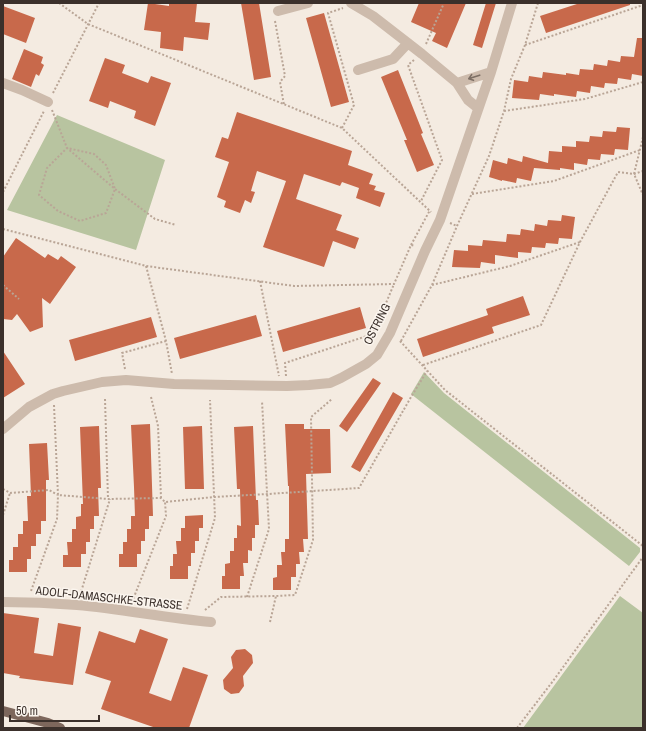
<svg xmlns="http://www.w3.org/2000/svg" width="646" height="731" font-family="'Archivo Narrow',sans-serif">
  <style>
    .green { fill: #b8c4a0 }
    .building { fill: #c8694b }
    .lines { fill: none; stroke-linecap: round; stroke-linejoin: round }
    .path { stroke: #b9a596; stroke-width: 2; stroke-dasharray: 2 2; stroke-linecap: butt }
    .minor { stroke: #cdbbac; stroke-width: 10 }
    .major { stroke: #7d675c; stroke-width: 10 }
    .oneway { stroke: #7d6f65 }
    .labels { text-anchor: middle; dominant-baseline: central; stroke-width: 3; stroke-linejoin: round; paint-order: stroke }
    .street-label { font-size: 12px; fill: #3b302b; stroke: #fbf5ee }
  </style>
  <rect width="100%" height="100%" fill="#f4ebe1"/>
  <!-- green -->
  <path class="green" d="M57 115 165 160 136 250 7 210Z
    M424 372 444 393 640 548V552L629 566 411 394Z
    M620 596 643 613V728H523Z"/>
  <!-- building -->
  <path class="building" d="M148 3 169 6V3H197L195 22 210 23 208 40 184 37 183 51 160 48 161 32 144 30Z
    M241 3H259L271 77 254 80Z
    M419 3H466L447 48 432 41 436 33 411 22Z
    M486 3H496L482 48 473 45Z
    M580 3H630V5L546 33 540 16Z
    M3 6 35 18 26 43 3 34Z
    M324 13 349 102 331 107 306 18Z
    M637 38H643V76L632 74 631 80 618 78 617 84 605 83 604 88 591 86 590 93 577 91 576 97 554 94V96L540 94 539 100 512 98 514 80 528 82 529 76 542 78 543 72 566 75V73L579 75 580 69 593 70 594 64 607 66 608 60 620 62 621 56 634 57Z
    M24 49 43 57 41 63 44 65 39 76 36 74 31 87 12 79Z
    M105 58 125 65 122 73 148 83 151 76 171 83 155 126 134 118 136 111 110 101 108 108 89 101Z
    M398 70 423 133 421 134 434 165 417 172 404 140H407L381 77Z
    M237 112 352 151 348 165 373 174 369 184 376 186 374 190 385 193 380 207 356 198 359 188 342 182 340 186 304 174 296 199 342 215 336 230 359 238 355 249 333 241 324 267 263 247 286 181 257 171 251 191 255 192 251 203 245 200 240 213 224 207 226 201 217 197 229 162 215 157 222 137 228 139Z
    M617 127 630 128 628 150 615 149 614 155 601 154 600 160 588 159 587 165 574 163V170L560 168V170L534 168 531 181 517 178 516 183 502 180V181L489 177 493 160 507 164 508 158 522 162 523 156 548 163 549 151 562 152V146L576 147V141L589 142 590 136 602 137 603 131 616 132Z
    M562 215 575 217 572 239 559 238 558 244 546 243 545 248 532 247 531 253 518 252V258L495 255V264L481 262 480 268 452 267 454 250 468 251V245L482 246 483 240 506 242 507 234 520 235 521 229 534 231 535 224 547 226 548 220 561 221Z
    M16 238 45 258 48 254 58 260 61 256 76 267 50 304 42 298 43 327 30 332 17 314 12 320 3 319V257Z
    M523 296 530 315 492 327 494 333 423 357 417 339 488 315 486 309Z
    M360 307 366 328 283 352 277 331Z
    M256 315 262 336 180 359 174 338Z
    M151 317 157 337 75 361 69 340Z
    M3 351 25 384 3 398Z
    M373 378 381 383 347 432 339 426Z
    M393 392 403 398 360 472 351 467Z
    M150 424 153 516H149V529H145V541H141V554H137V567H119V554H123V542H127V529H131V516H135L134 487 131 425Z
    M285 424H304V429H330L331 473 306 474 308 539H303L304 552H299L300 564H296V577H291V590H273V578L277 577V565H282L281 552H285V539H289V486H288Z
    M99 426 101 488H98L99 516H94V529H90V542H86V554H81V567H63V555H68L67 542H72V529H76V517L81 516V504H83L80 427Z
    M202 426 204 489H185L183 427Z
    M253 426 256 500H258L259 525H255V538H252V551L248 550V563H243L244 576H240V589H222V576H225V564L230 563V551H234V538H237V525L241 526 240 489H237L234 427Z
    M47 443 49 480H46V521H41V534H36V546H31V559H27V572H9V560H13V547H18V534H23V521H28L27 496H31L29 444Z
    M203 515V528H199V541H195V553H191V566H188V579H170V566H173V554H177L176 541H181V528H185V516Z
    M3 613 39 618 34 653 53 656 58 623 81 627 73 685 19 678 20 676 3 673Z
    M140 629 168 639 149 693 171 701 183 667 208 675 189 728H156L101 709 111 681 85 673 99 631 135 643Z
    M245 649 252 655 253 663 243 676 244 686 239 693 231 694 224 689 223 680 233 668 231 657 236 650Z"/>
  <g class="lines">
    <!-- path -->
    <path class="path" d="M59 3 88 24 342 128 431 212
      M275 21 285 76 280 82 284 105
      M426 44 444 3
      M525 45 643 5
      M414 60 408 65 442 160 421 201
      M53 93 99 3
      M52 110 67 148 47 168 39 195 58 211 80 221 106 213 115 189 106 165 94 154 67 148 115 189 155 219 176 225
      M504 111 585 99 643 82
      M342 128 354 105 328 13 343 8
      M643 137 634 174 643 195
      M3 192 44 111
      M472 194 554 181 640 150
      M450 223 457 226
      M3 229 146 266 294 286 394 284 411 245 415 246
      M411 245 430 210
      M146 266 166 341 172 374
      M260 281 279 376
      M3 285 19 299
      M432 285 510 266 580 242
      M400 341 445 390 643 546
      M401 341 432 285 457 226 489 156 504 111 511 79 525 45 538 3
      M423 365 541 325 580 242 618 172 634 174 643 171
      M125 369 122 353 166 341
      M286 376 285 363 373 334 394 284
      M151 397 158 426 161 498
      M105 399 108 499
      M54 405 58 495 108 499 161 498 165 502 214 497 268 494 359 488 411 397 427 371
      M3 489 10 493 49 490 58 495 57 519 31 591
      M3 515 10 493
      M80 595 110 499
      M247 597 269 529 262 401
      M132 602 166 516 165 502
      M187 609 215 518 210 400
      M205 610 221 597 276 596 295 595 313 540 311 417 332 399
      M270 622 276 596
      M517 728 553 681 643 557"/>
    <!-- minor -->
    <path class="minor" d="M351 3 373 16 422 54 457 83 468 100 478 108
      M278 11 308 3
      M358 70 393 59 408 43
      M3 83 22 90 48 102
      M457 83 491 72
      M3 429 29 407 53 394 63 391 102 382 126 380 174 384 287 386 309 385 330 383 341 378 366 364 377 355 390 333 425 251 440 220 491 72 512 3
      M3 602C28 602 52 603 77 605 122 609 166 618 211 622"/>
    <!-- major -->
    <path class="major" d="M3 711 48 723 60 728"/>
  </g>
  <!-- one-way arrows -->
  <defs><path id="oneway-shaft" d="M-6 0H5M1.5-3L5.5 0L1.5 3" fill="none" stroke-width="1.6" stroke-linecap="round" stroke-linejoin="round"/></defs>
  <use class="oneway" href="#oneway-shaft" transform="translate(474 77) rotate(162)"/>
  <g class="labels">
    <!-- street labels -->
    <g class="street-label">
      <text transform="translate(377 324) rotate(-63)">OSTRING</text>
      <text transform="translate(109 598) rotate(6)">ADOLF-DAMASCHKE-STRASSE</text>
    </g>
  </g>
  <!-- border -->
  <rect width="646" height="731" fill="none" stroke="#3b302b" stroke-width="8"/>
  <!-- scale -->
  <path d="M10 715v6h89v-6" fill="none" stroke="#3b302b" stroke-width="2"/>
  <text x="16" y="715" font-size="12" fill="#3b302b" stroke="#fbf5ee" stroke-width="3" paint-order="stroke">50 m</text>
</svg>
